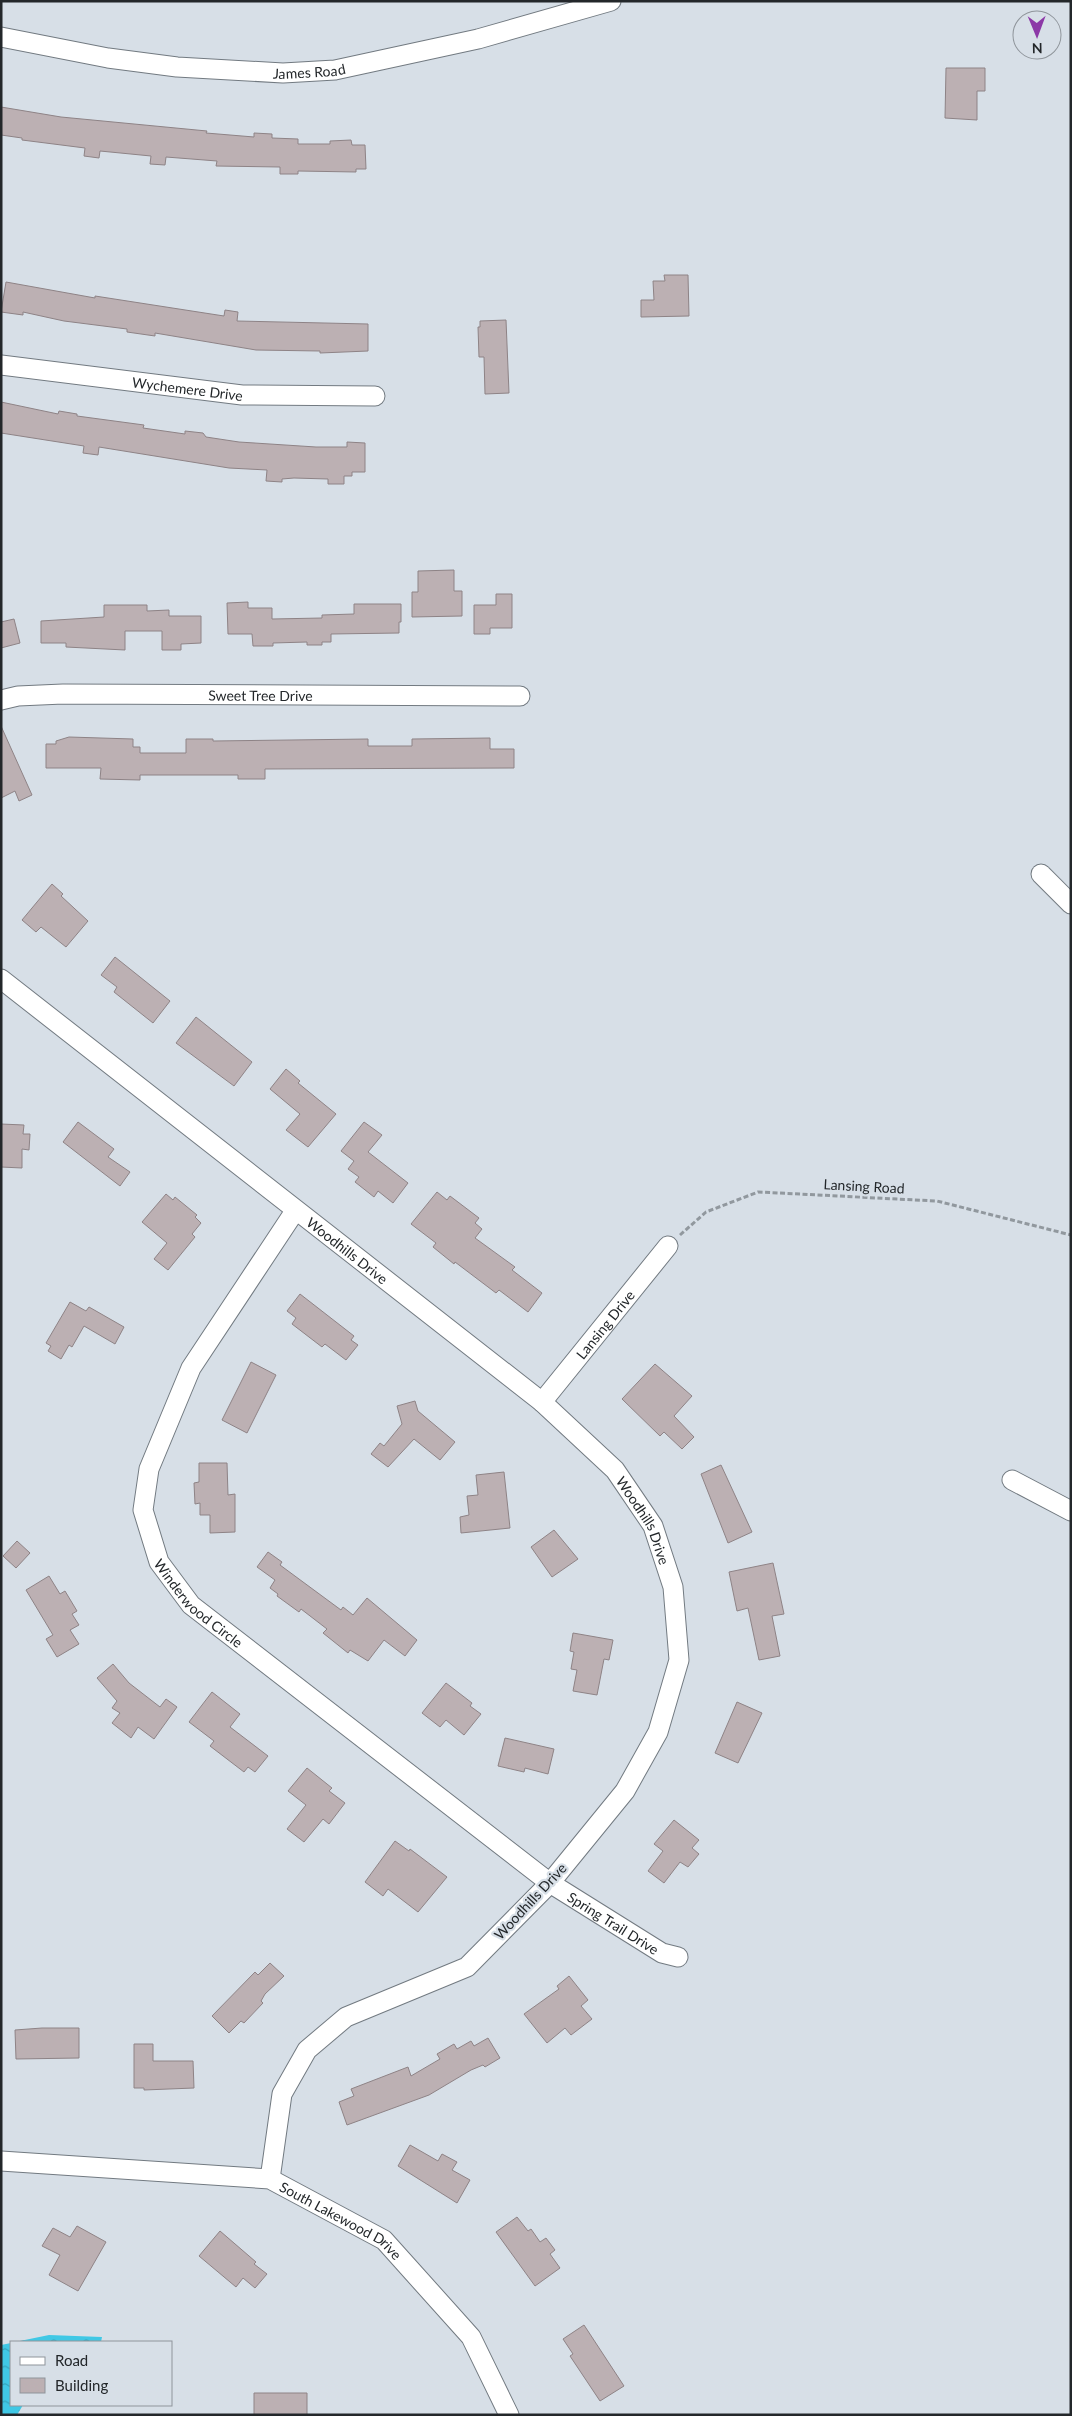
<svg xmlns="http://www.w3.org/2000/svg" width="1072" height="2416" font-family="Lato,sans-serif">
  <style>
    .water { fill: url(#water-ripples) }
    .building { fill: #bcb0b3; stroke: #8e8386 }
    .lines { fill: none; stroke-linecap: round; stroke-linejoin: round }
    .minor-casing { stroke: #727a81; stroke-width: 21 }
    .path { stroke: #91989e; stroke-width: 3; stroke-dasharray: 5 2.5; stroke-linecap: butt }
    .minor { stroke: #fff; stroke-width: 19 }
    .labels { text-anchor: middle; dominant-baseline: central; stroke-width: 4.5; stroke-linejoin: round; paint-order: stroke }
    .street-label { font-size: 14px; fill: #23272a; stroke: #d7dfe7 }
  </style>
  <defs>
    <pattern id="water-ripples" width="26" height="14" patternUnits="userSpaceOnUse" patternTransform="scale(1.25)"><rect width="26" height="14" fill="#40c8e5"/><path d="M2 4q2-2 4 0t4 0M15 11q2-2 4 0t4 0" fill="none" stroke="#35a2ba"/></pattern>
  </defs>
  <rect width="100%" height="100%" fill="#d7dfe7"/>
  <!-- water -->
  <path class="water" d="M49 2335 102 2337 101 2342H15Z
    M11 2343V2405H23L17 2415H1V2345Z"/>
  <!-- building -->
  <path class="building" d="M946 68H985V91H977V120L945 118Z
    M1 107 61 117 207 131 206 133 254 137V133L272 134V138L298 139V144H330V141L351 140 352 145H365L366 169H356V172L298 171V174H280V167L216 166 217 161 166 157 165 165 150 164 151 156 100 151 99 158 84 156 85 148 22 140V138L1 135Z
    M664 275H688L689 316 641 317V300H654L653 281H665Z
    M6 282 95 298V296L224 316 225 310 238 312 237 321 368 324V351L320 353V351L256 350 155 333V336L127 332V329L64 321 23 312V315L1 312Z
    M506 320 509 393 485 394 484 357H479L478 327H480V321Z
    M1 402 58 414 59 411 77 414V416L144 425 143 428 185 434V431L203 433 206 437 239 442 316 447H347V442L365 443V472H352V476H344V484H328V479L294 478 282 479V482L266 481 267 470 229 468 99 447 98 455 83 453 84 446 1 433Z
    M454 570V591H462V616L412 617V592H418V571Z
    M496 594H512V628H490V634H474V605H496Z
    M248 602V608H272V619L322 618V615L354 614V604H401V622H399V633L331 634V642H322V645H307V642L273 643V646H253L252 634H228L227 603Z
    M104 605H147V611L169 610V616H201V643L181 644V650H162V631H125V650L66 647V643H41V621L104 617Z
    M14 619 20 643 1 648V622Z
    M1 726 32 795 19 801 15 791 1 798Z
    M69 737 133 739V747H140V753H186V739H213V741L368 739V746H412V739L490 738V749H514V768L265 769V779H238V775H140V780L100 779 101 768H46V744H56V741Z
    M52 884 63 894 61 896 88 921 66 947 41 927 36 932 22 920Z
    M115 957 170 1001 153 1023 114 992 117 987 101 975Z
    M196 1017 252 1062 234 1086 176 1043Z
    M286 1069 300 1081 298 1083 336 1114 308 1147 286 1130 300 1114 270 1089Z
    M78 1122 114 1149 108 1157 130 1172 120 1186 63 1142Z
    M364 1122 382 1135 368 1152 408 1183 393 1203 378 1191 374 1197 355 1182 359 1177 348 1169 354 1161 341 1151Z
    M1 1124 24 1125 23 1134H30L29 1150 22 1149V1168L1 1167Z
    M437 1192 447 1200 450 1196 479 1218 475 1223 482 1229 475 1238 515 1267 512 1270 542 1293 528 1312 499 1290 496 1293 455 1262 454 1264 433 1247 436 1243 411 1224Z
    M166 1194 173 1200 175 1197 197 1215 195 1217 201 1223 192 1234 195 1237 168 1270 154 1259 167 1243 142 1222Z
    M300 1294 354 1336 351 1340 358 1345 346 1360 325 1344 322 1347 292 1324 296 1318 287 1311Z
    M70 1302 86 1311 89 1307 124 1327 115 1344 84 1326 72 1347 69 1345 61 1359 48 1351 51 1346 46 1343Z
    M251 1362 276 1375 247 1433 222 1420Z
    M655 1364 692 1396 674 1416 694 1437 682 1449 664 1432 660 1436 622 1399Z
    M415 1401 418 1411 455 1442 440 1460 414 1439 388 1467 371 1454 380 1443 384 1446 402 1424 397 1406Z
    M199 1463H227L228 1495 235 1494V1532L210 1533V1515H200V1503L195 1504 194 1483 199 1482Z
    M721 1465 752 1532 728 1543 701 1474Z
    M504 1472 510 1528 461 1533 460 1517 469 1515 467 1496 478 1495 476 1475Z
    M554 1530 578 1559 552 1577 531 1547Z
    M17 1541 30 1553 16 1568 3 1556Z
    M268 1552 282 1562 280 1565 341 1610 343 1607 353 1615 367 1598 417 1640 405 1656 384 1640 368 1661 350 1650 348 1653 323 1633 327 1629 301 1609 299 1612 277 1596 278 1594 270 1588 275 1580 257 1567Z
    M773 1563 784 1614 772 1616 780 1656 759 1660 748 1608 737 1611 729 1572Z
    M49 1576 60 1594 65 1591 77 1611 72 1614 79 1625 70 1630 79 1644 57 1657 46 1639 53 1635 26 1590Z
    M573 1633 613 1640 609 1660 604 1659 597 1695 573 1691 577 1670 571 1669 574 1652 570 1651Z
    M113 1664 129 1683 160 1707 166 1699 177 1707 154 1739 138 1727 131 1738 112 1723 120 1713 112 1708 117 1701 97 1678Z
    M446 1683 472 1703 470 1706 481 1714 464 1735 446 1720 440 1727 422 1713Z
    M212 1692 240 1714 230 1727 268 1756 255 1772 248 1767 244 1772 210 1746 214 1741 189 1722Z
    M737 1702 762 1713 738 1763 715 1753Z
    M505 1738 554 1749 548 1774 525 1768 524 1772 498 1766Z
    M307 1768 332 1788 329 1791 345 1803 329 1824 323 1819 304 1842 287 1829 306 1805 288 1791Z
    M674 1820 699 1840 692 1848 699 1854 688 1867 680 1862 664 1883 648 1871 663 1851 654 1844Z
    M395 1841 409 1851 410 1849 447 1877 418 1912 388 1889 383 1896 365 1882Z
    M270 1963 284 1976 265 1994 261 2001 263 2003 244 2023 241 2021 229 2033 212 2016 255 1972 258 1975Z
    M569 1976 588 2000 581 2006 592 2019 571 2035 565 2028 547 2043 524 2014 559 1989 557 1986Z
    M42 2028H79V2058L16 2059 15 2030Z
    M488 2038 500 2058 485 2067 483 2065 471 2070 429 2095 347 2125 339 2102 354 2096 351 2089 408 2067 411 2076 440 2059 437 2054 454 2044 457 2049 471 2041 474 2046Z
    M134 2044H153V2061H193L194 2088 144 2090V2088H134Z
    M410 2145 438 2161 442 2154 457 2162 452 2170 470 2180 457 2203 398 2166Z
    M517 2217 528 2231 531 2229 540 2242 546 2238 555 2250 550 2254 560 2268 535 2286 496 2232Z
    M77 2226 106 2242 78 2291 49 2275 60 2255 42 2246 53 2228 70 2237Z
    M220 2231 256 2262 254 2264 267 2274 255 2288 243 2278 236 2287 199 2256Z
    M584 2325 624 2386 600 2401 570 2356 573 2354 563 2339Z
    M254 2393H307V2415H254Z"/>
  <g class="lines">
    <defs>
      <g id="minor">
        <path id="s1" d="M1 37 108 58 177 67 283 73 335 70 478 39 611 1"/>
        <path id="s2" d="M1 365 242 395 375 396"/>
        <path id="s3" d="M1 700 18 696 63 694 520 696"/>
        <path d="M1041 874 1071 904"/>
        <path id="s4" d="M1 979 542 1402 615 1470 653 1526 673 1587 679 1660 658 1732 625 1791 550 1883 467 1967 346 2017 307 2050 282 2094 270 2179"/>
        <path id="s5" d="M295 1211 191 1368 149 1469 143 1510 159 1562 191 1605 550 1883 662 1953 678 1957"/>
        <path id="s6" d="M542 1402 668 1246"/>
        <path d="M1012 1480 1071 1511"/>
        <path id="s7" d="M1 2161 270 2179 384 2240 471 2337 509 2415"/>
      </g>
    </defs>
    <!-- minor casing -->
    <use href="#minor" class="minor-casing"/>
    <!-- path -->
    <path class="path" d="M680 1235 706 1212 758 1192 937 1201 1071 1235"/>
    <!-- minor -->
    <use href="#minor" class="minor"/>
  </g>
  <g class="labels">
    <!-- street labels -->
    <g class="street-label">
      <text stroke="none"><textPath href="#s1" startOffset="311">James Road</textPath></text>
      <text stroke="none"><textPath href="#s2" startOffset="188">Wychemere Drive</textPath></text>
      <text stroke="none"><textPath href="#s3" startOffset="260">Sweet Tree Drive</textPath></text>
      <text transform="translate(864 1186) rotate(3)">Lansing Road</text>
      <text stroke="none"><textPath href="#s4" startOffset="440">Woodhills Drive</textPath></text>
      <text stroke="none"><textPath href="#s6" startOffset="100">Lansing Drive</textPath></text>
      <text stroke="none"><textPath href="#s4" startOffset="845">Woodhills Drive</textPath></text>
      <text stroke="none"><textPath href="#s5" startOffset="451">Winderwood Circle</textPath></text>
      <text transform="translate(530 1901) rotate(-47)">Woodhills Drive</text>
      <text stroke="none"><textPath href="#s5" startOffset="976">Spring Trail Drive</textPath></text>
      <text stroke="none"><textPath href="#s7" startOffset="352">South Lakewood Drive</textPath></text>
    </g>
  </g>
  <!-- border -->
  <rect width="1072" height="2416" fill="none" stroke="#23272a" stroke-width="5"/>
  <!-- legend -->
  <rect x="10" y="2341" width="162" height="65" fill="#d7dfe7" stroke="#8f959b"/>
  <rect x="20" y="2357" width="25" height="8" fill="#ffffff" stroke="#8f959b"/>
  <text x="55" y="2366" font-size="15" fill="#23272a">Road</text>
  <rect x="20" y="2378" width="25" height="15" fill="#bcb0b3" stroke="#8f959b"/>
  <text x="55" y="2391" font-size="15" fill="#23272a">Building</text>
  <!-- north arrow -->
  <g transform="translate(1037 35) rotate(179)"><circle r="24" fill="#d7dfe7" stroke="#8f959b"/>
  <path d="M0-4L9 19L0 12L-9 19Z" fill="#8c38a7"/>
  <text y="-8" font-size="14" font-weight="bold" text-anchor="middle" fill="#23272a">N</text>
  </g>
</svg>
